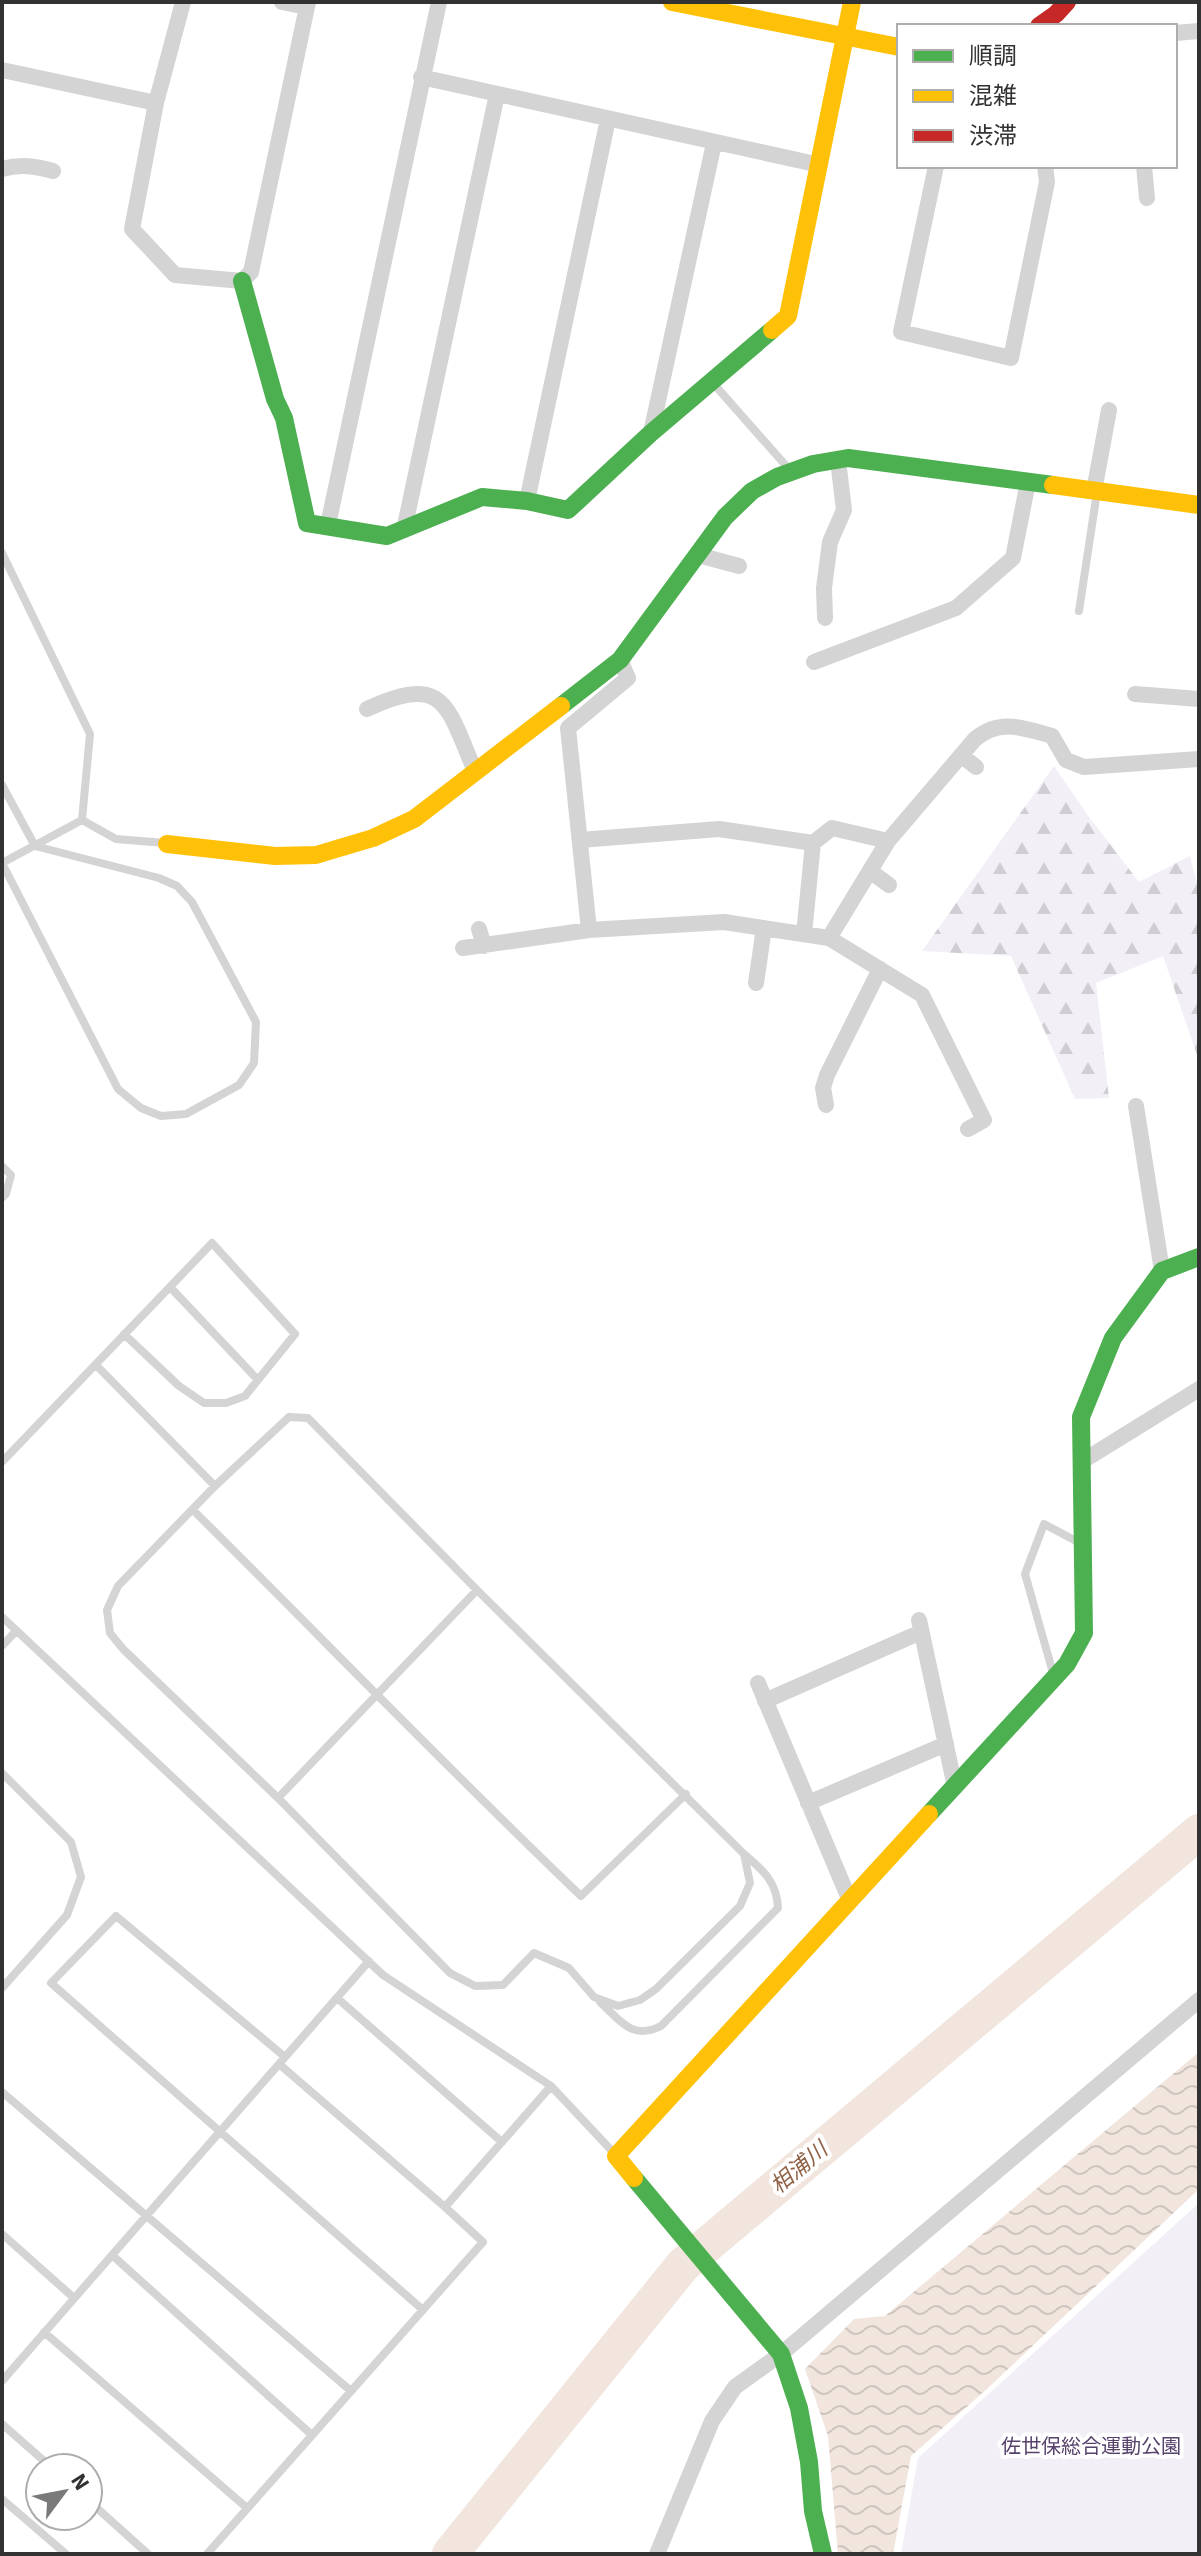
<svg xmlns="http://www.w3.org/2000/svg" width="1201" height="2556" font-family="'Source Sans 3','Noto Sans JP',sans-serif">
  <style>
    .forest { fill: url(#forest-firs) }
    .park { fill: #f2eff6 }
    .water { fill: url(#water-waves) }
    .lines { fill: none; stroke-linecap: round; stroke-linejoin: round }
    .river { stroke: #f1e5de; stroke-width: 36 }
    .lane { stroke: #d4d4d4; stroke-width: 8 }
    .street { stroke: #d4d4d4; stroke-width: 16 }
    .fast { stroke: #4caf50; stroke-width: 18 }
    .slow { stroke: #ffc107; stroke-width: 18 }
    .jam { stroke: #c62828; stroke-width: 18 }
    .labels { text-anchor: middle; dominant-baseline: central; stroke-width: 8; stroke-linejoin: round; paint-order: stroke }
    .park-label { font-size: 20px; fill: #57426c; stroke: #fff }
    .water-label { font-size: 22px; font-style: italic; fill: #906145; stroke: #fff }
  </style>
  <defs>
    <pattern id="forest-firs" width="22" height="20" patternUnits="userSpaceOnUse" patternTransform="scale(2)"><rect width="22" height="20" fill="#f2eff6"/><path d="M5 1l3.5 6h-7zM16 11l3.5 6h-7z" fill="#d0cdd3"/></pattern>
    <pattern id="water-waves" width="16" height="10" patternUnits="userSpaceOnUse" patternTransform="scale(2)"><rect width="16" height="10" fill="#f1e5de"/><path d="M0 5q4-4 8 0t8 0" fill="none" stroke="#cfc5bf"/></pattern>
  </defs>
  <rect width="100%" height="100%" fill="#fff"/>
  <!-- forest -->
  <path class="forest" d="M1054 766 1089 817 1139 882 1190 856 1199 891V1061L1163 956 1096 983 1109 1098 1075 1099 1011 956 922 951Z"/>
  <!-- park -->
  <path class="park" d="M1199 2203V2554H901L918 2458Z"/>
  <!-- water -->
  <path class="water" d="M1199 2052V2189L988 2388 911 2456 893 2554H838L828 2436 805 2369 854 2319 885 2316Z"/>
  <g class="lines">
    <!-- river -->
    <path class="river" d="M450 2554 683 2265 1199 1832"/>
    <!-- lane -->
    <path class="lane" d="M712 382 788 468
      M2 553 90 734 82 820
      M1079 611 1097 492
      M2 785 35 846 159 878 177 886 192 902 256 1022 254 1063 239 1085 186 1114 161 1116 141 1108 118 1089 2 863
      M2 863 82 820 116 839 165 843
      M2 1166 11 1175 6 1194 2 1198
      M170 1287 258 1380
      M96 1365 215 1486
      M289 1417 308 1418 477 1590 744 1854 750 1883 740 1906 656 1989 640 2000 618 2006 594 1997 569 1968 534 1953 503 1985 475 1986 450 1973 278 1798 123 1649 110 1633 107 1610 118 1586 215 1486Z
      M2 1462 212 1243 295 1334 245 1396 226 1403H204L179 1386 124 1334
      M193 1510C323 1639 449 1770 581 1896L686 1794
      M2 1617 383 1975 551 2086 613 2152
      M2 1646 16 1631
      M1053 1673 1025 1574 1044 1524 1078 1542
      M2 1773 71 1842 81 1877 67 1915 2 1988
      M278 1798 477 1590
      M337 1998 502 2142
      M600 2002C620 2020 632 2041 661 2026L778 1908C777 1882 763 1870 744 1854
      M285 2057 116 1916 51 1983 423 2310
      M279 2064 445 2207 551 2086
      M2 2092 351 2391
      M2 2234 74 2298
      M112 2255 312 2435
      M44 2332 247 2508
      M2 2381 369 1961
      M2 2424 52 2468
      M2 2499 66 2554
      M88 2500 148 2554
      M207 2554 483 2242 445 2207"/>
    <!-- street -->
    <path class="street" d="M183 2 156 103 132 229 175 275 242 281 251 272 308 2
      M282 2 306 7
      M1175 33 1199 31
      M2 70 156 103
      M421 77 820 165
      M936 166 901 332 1011 358 1047 182 1045 166
      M1144 166 1147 198
      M2 169C20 164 35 166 53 171
      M651 433 714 143
      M1094 491 1109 410
      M527 501 608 119
      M328 525 439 2
      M404 530 497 94
      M698 555 739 566
      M825 618 824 588 830 542 844 510 838 460
      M814 662 956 608 1013 558 1028 482
      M1135 694 1199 699
      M367 709C446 672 447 707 475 771
      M961 755 976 767
      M580 840 719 829 813 843 804 934
      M813 843 832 828 888 841 975 739C1000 718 1023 728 1052 736L1066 760 1084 767 1199 759
      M870 871 889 885
      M479 929 484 946
      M589 930 724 922 829 938 922 995 984 1120 968 1129
      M829 938 888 841
      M463 948 589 930 568 728 628 678 620 660
      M756 983 764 928
      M826 1105 823 1088 827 1075 880 969
      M1136 1106 1162 1271
      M1081 1462 1199 1389
      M919 1620 955 1787
      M758 1683 850 1901
      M765 1701 921 1632
      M808 1803 946 1744
      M657 2554 712 2421 735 2387 781 2354 1199 2000"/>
    <!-- fast -->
    <path class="fast" d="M242 281 275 399 284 418 307 523 387 536 482 497 527 501 568 510 651 433 772 330
      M561 706 620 660 725 517 752 491 777 477 813 464 848 458 1053 485
      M929 1814 1067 1664 1084 1633 1081 1417 1113 1338 1162 1271 1199 1257
      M634 2178 781 2354 799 2408 809 2462 813 2511 823 2554"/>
    <!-- slow -->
    <path class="slow" d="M672 2 899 47
      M772 330 788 316 852 2
      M1053 485 1199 505
      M167 844 275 856 316 855 373 838 414 819 561 706
      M634 2178 616 2156 929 1814"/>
    <!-- jam -->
    <path class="jam" d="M1039 26 1056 14 1067 2"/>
  </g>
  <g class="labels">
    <!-- park labels -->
    <g class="park-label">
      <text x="1091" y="2447">佐世保総合運動公園</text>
    </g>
    <!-- water labels -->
    <g class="water-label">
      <text transform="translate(799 2168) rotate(-40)">相浦川</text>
    </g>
  </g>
  <!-- border -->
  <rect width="1201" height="2556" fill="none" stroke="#323232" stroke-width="8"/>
  <!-- legend -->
  <rect x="897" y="24" width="280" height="144" fill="#ffffff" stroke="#adadad" stroke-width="2"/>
  <rect x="913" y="50" width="40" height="12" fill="#4caf50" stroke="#adadad" stroke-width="2"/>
  <text x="969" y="64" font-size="24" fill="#323232">順調</text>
  <rect x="913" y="90" width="40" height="12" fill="#ffc107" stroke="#adadad" stroke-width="2"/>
  <text x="969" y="104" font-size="24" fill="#323232">混雑</text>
  <rect x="913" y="130" width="40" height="12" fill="#c62828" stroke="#adadad" stroke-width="2"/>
  <text x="969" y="144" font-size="24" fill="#323232">渋滞</text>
  <!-- north arrow -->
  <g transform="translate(64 2492) rotate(58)"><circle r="38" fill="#ffffff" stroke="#adadad" stroke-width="2"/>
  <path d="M0-6L14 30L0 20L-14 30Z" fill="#7a7a7a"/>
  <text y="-12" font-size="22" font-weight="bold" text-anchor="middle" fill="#323232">N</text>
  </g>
</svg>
